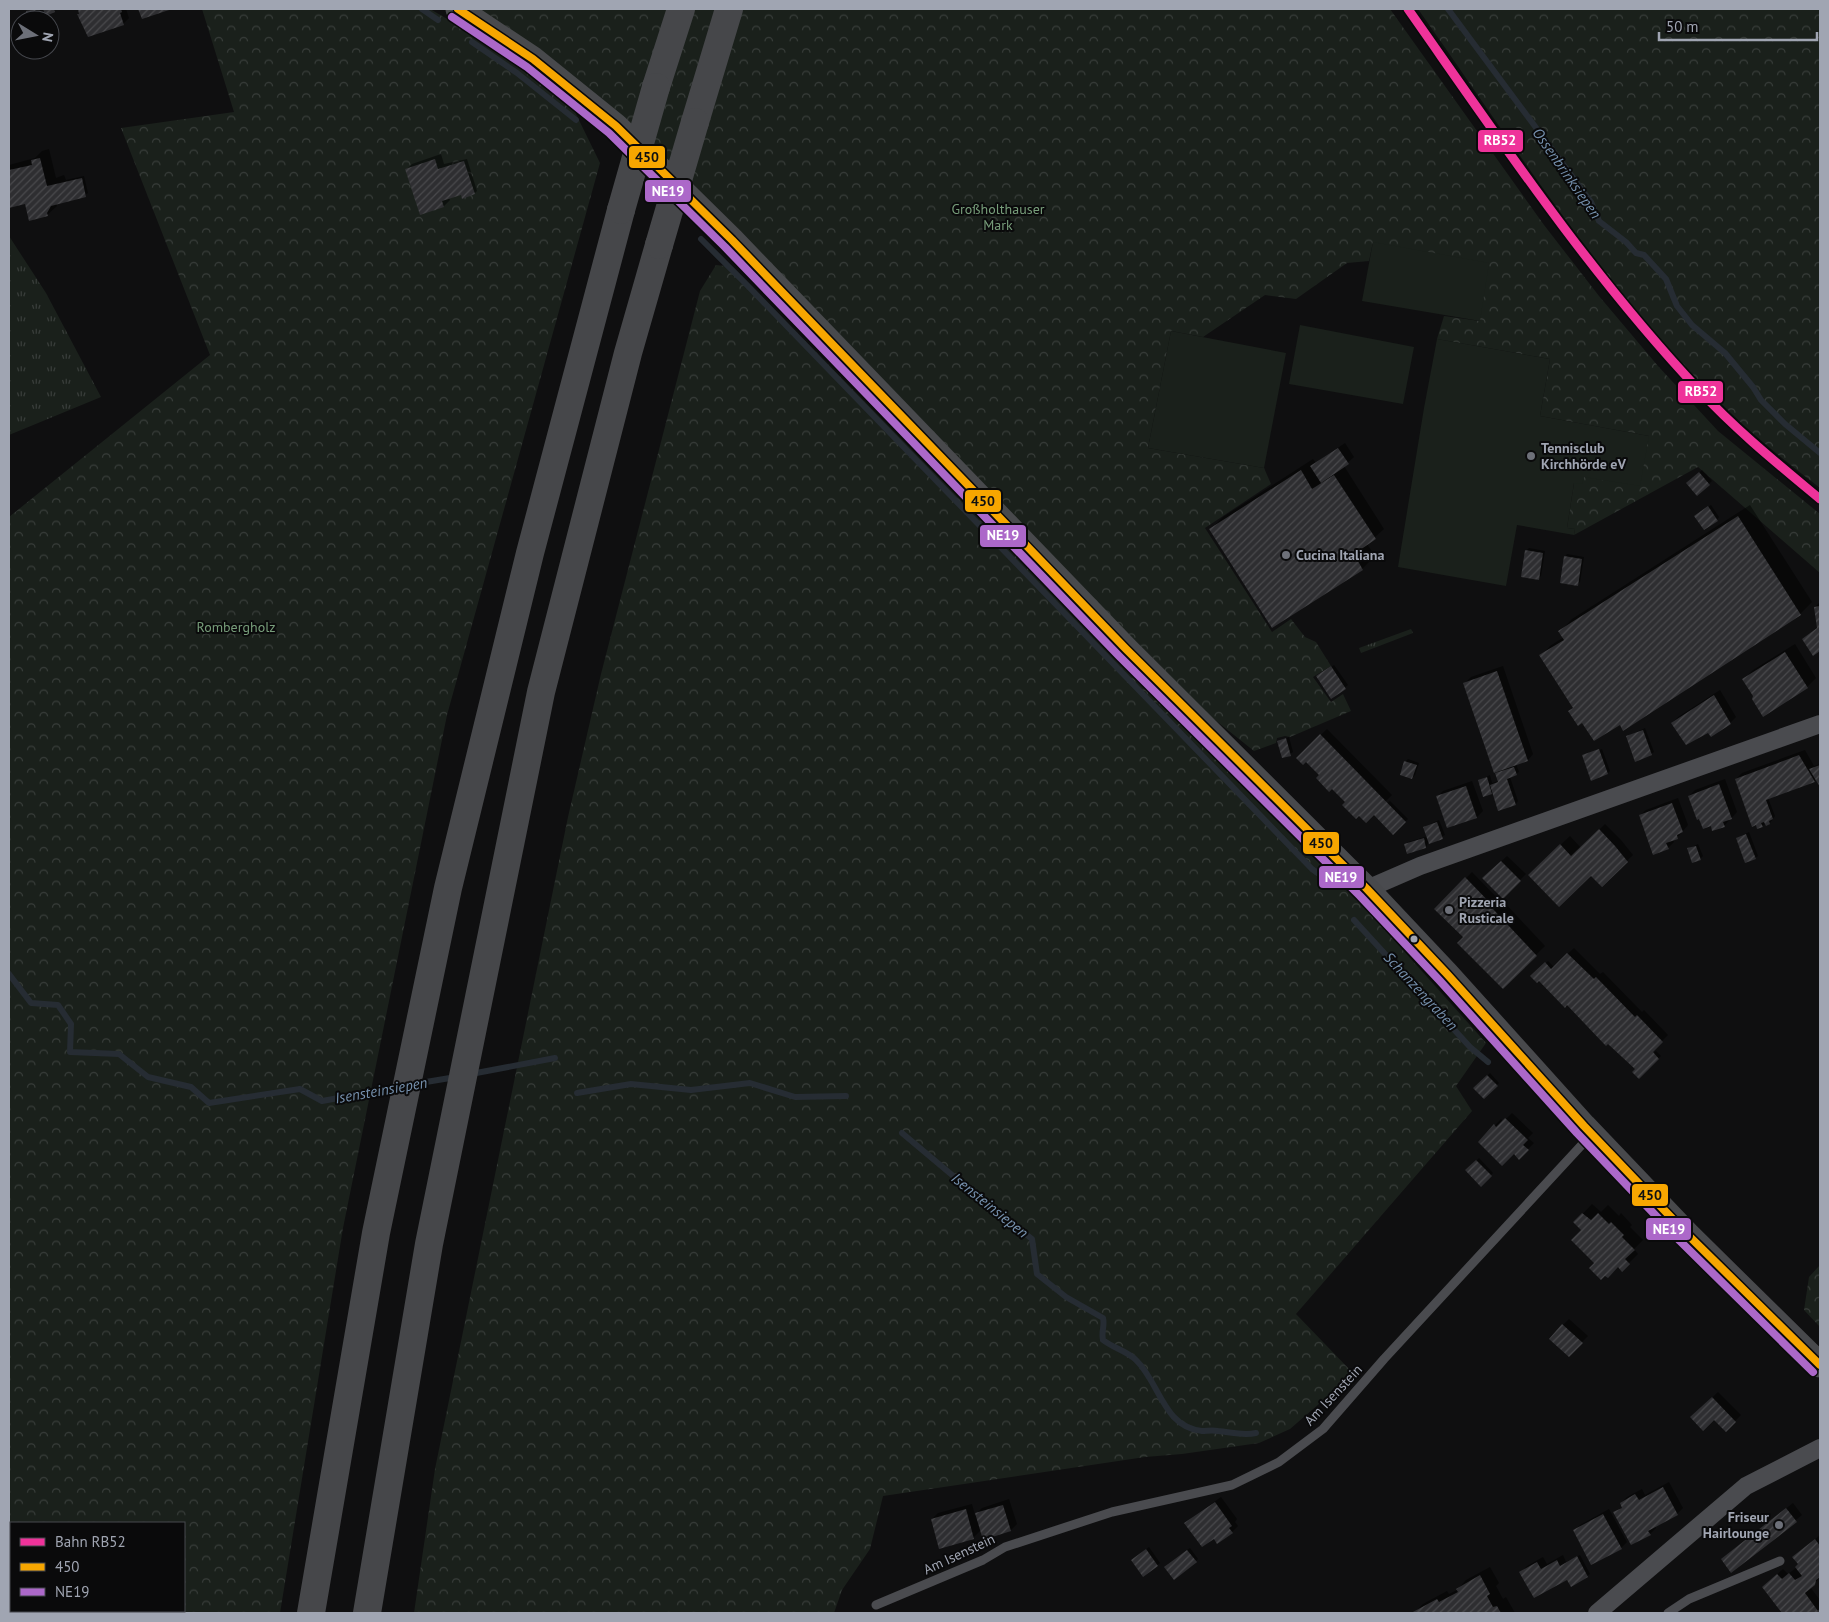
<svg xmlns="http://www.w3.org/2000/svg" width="1829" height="1622" font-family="'PT Sans',sans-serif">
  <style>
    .grass { fill: url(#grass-tufts) }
    .forest { fill: url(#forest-crowns); fill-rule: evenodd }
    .green { fill: #1a201b }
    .shadow { fill: #0007 }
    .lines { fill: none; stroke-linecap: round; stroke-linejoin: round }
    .stream { stroke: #262c33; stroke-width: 6 }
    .building { fill: url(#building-hatch) }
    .lane { stroke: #4a4b4f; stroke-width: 9 }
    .street { stroke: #4a4b4f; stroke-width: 18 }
    .secondary { stroke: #48494c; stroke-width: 25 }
    .highway { stroke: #46474a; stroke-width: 28 }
    .highway-bridge { stroke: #46474a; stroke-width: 28 }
    .bus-1-casing { stroke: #0a0a0b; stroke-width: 11 }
    .bus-2-casing { stroke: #0a0a0b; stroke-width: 11 }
    .bus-1 { stroke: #f7a600; stroke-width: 8 }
    .bus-2 { stroke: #ac68c9; stroke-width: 8 }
    .rail-1-casing { stroke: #0a0a0b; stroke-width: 12 }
    .rail-1 { stroke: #ef339a; stroke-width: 9 }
    .poi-dot { fill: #6d7079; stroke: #0a0a0b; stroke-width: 2 }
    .bus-dot { fill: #a0a5b2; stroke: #0a0a0b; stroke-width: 2 }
    .labels { text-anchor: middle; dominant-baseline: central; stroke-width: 4; stroke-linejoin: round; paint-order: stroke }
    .park-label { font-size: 14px; fill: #779d7a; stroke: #0a0a0b }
    .poi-label { font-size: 14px; font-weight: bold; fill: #a0a5b2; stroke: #0a0a0b; text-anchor: start }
    .street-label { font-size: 14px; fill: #a0a5b2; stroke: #0a0a0b }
    .water-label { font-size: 15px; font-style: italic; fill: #7691ae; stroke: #0a0a0b }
    .line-badge { stroke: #0a0a0b; stroke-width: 2 }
    .badge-label { font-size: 14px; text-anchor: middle; font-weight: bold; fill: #fff }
    .pale-badge-label { font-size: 14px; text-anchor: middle; font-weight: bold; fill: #111 }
  </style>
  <defs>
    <pattern id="grass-tufts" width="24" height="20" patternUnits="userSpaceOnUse" patternTransform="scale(1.25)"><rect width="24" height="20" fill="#1a201b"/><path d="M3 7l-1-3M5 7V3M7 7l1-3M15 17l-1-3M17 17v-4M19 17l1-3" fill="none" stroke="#383d3a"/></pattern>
    <pattern id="forest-crowns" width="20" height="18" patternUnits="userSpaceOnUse" patternTransform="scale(1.25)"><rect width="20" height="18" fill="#1a201b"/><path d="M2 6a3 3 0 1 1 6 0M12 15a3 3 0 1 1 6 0" fill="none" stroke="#383d3a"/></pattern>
    <pattern id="building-hatch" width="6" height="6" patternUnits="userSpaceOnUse" patternTransform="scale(1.25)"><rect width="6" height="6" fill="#2e2e31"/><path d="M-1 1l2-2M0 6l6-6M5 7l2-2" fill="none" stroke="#49494c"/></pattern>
  </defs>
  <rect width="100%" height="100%" fill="#0f0f10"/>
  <!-- grass -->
  <path class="grass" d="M9 236 46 293 101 397 9 435Z
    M1411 629 1413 633 1361 653 1359 648Z"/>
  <!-- forest -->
  <path class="forest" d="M202 9H430L475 35 536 79 575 112 600 163 447 715 343 1228 280 1613H9V517L210 355 121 128 234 112ZM11 1523H184V1611H11Z
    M458 9H1390L1544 225 1599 296 1658 366 1718 431 1820 514V573L1698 467 1574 535 1575 529 1567 528 1574 483 1649 436 1540 416 1550 359 1437 339 1444 316 1480 321 1373 242 1369 261 1347 263 1296 299 1265 295 1203 337 1171 331 1148 448 1264 468 1271 484 1205 528 1272 632 1291 619 1305 637 1316 642 1331 666 1313 677 1331 702 1343 694 1351 711 1290 737 1285 736 1277 738 1276 743 1254 751 1126 649 732 240Z
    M1418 9H1820V488C1790 465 1760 441 1733 415 1609 296 1516 148 1418 9Z
    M716 265 733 267 1093 635 1327 865 1486 1043 1456 1086 1472 1111 1296 1314 1350 1370 1342 1384 1290 1429 1259 1443 1182 1454 1145 1457 883 1496 870 1549 842 1590 834 1613H414L435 1469 568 817 601 674 700 291Z
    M1820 1265V1327L1804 1310 1809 1277Z"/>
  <!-- green -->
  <path class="green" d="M1373 242 1489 263 1480 321 1362 301Z
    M1300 325 1414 347 1403 404 1289 384Z
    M1171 331 1286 353 1264 468 1148 448Z
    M1437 339 1550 359 1540 416 1649 436 1640 486 1584 477 1582 484 1574 483 1567 528 1575 529 1574 535 1517 525 1506 586 1398 567 1424 408Z"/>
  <!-- shadow -->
  <path class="shadow" d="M30 9H38L40 20H29L27 11Z
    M79 9H126L129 18 123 24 80 13Z
    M49 149 56 178 64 175 66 180 84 176 88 193 85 195 56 203 57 206 47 215 26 203 9 206V165L35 158 42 151Z
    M441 154 444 164 467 159 477 191 475 193H461L449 198 450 200 444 206 421 213 406 170 412 164Z
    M1345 443 1354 457 1344 466 1384 529 1367 544 1375 556 1362 569 1272 627 1211 529 1223 517 1313 459 1316 463Z
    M1702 470 1712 481 1697 494 1688 483Z
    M1711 505 1719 517 1717 520 1698 513Z
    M1750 505 1812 602 1800 614 1620 723 1574 707 1541 656 1550 646 1564 637 1560 632 1572 619Z
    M1529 548 1545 551 1541 576 1538 578 1526 551Z
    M1567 554 1584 557 1580 582 1577 584 1565 557Z
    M1820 602V650L1813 654 1810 634 1818 627 1815 607Z
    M1795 644 1816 678 1807 687 1755 696 1744 679 1753 670Z
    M1334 665 1348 685 1332 697 1321 674Z
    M1503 666 1533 754 1528 760 1516 764 1519 772 1510 777 1518 801 1516 804 1499 809 1494 792 1484 795 1479 781 1490 775 1492 783 1499 781 1497 773 1501 769 1465 683 1471 677Z
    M1720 690 1736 717 1730 723H1672L1678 717Z
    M1645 728 1654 752 1651 754 1627 737Z
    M1327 729 1392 795 1366 821 1306 760 1297 758Z
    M1289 737 1293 752 1290 754 1279 741Z
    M1602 749 1610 771 1608 773 1585 755Z
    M1805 750 1814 766 1820 764V784L1817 778 1814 781 1768 798 1775 816 1770 823H1766L1762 826 1736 779 1742 773Z
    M1408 759 1419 763 1415 775 1412 778 1405 762Z
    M1725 779 1737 812 1724 826 1711 825 1689 796 1695 790Z
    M1472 781 1483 811 1477 817 1447 827 1437 797 1443 791Z
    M1678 798 1688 825 1677 838 1673 840 1674 842 1668 848 1640 815 1646 810Z
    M1390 801 1408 819 1393 833 1375 815Z
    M1439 820 1445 835 1428 843 1426 847 1408 852 1406 844 1408 842 1428 836 1424 827Z
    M1605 824 1621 840 1633 855 1602 885 1591 874 1529 875 1570 836 1581 848Z
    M1749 832 1758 856 1755 858 1737 838Z
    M1698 844 1703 856 1700 859 1688 849Z
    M1507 856 1526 874 1503 897 1484 878Z
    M1472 872 1502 903 1503 901 1545 946 1503 987 1465 937 1436 909Z
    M1574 948 1600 974 1603 972 1642 1012 1644 1010 1668 1035 1638 1065 1639 1067 1656 1051 1661 1056 1639 1077 1637 1069 1567 1004 1540 981 1532 976 1548 961 1554 967Z
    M1490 1073 1499 1083 1484 1097 1475 1088Z
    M1512 1113 1533 1133 1528 1138 1534 1143 1519 1158 1513 1153 1479 1142 1501 1119 1503 1122Z
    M1479 1158 1493 1173 1481 1185 1467 1170Z
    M1592 1204 1601 1212 1608 1205 1619 1216 1621 1213 1632 1225 1630 1227 1643 1240 1634 1249 1638 1254 1622 1270 1618 1266 1596 1263 1583 1230 1575 1222Z
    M1569 1319 1588 1336 1569 1355 1563 1325Z
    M1718 1392 1741 1415 1726 1430 1714 1419 1692 1417Z
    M1669 1482 1683 1508 1677 1514 1655 1526 1656 1528 1650 1534 1618 1510 1624 1507 1621 1503 1627 1497 1642 1489 1645 1495Z
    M1221 1497 1237 1519 1235 1522 1238 1526 1232 1532 1214 1537 1185 1523Z
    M1009 1499 1017 1524 1011 1530 984 1539 981 1530 973 1538 932 1519 938 1513 972 1504 975 1515 982 1508Z
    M1793 1503 1802 1515 1732 1571 1722 1559Z
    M1609 1509 1627 1542 1621 1548 1574 1531 1580 1525Z
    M1820 1535V1578L1810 1587 1820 1600V1613H1784L1763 1587 1783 1569 1788 1574 1796 1568 1799 1565 1800 1552Z
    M1149 1547 1160 1563 1143 1575 1135 1558Z
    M1190 1548 1198 1559 1196 1561 1168 1564Z
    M1563 1555 1566 1562 1580 1555 1590 1574 1571 1585 1568 1578 1521 1572 1527 1566 1543 1557 1547 1564Z
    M1490 1567 1499 1583 1496 1586 1503 1599 1506 1597 1515 1613H1414L1423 1604 1447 1591 1449 1594 1457 1590 1466 1580Z"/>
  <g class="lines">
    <!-- stream -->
    <path class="stream" d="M422 9 438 20
      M1448 9 1591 202 1599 221 1626 242 1636 253 1644 255 1666 279 1677 306 1692 325 1725 353 1753 387 1761 400 1785 424 1820 453
      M472 42 517 73 576 120
      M701 239 746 284 1312 869 1333 884
      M1354 920 1470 1047 1488 1062
      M9 974 31 1003 58 1005 71 1024 70 1052 119 1054 148 1077 191 1087 209 1103 300 1089 322 1101 400 1087
      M471 1074 555 1058
      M414 1084 456 1077
      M577 1093 631 1084 691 1090 750 1083 795 1097 846 1096
      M902 1133 964 1185 1032 1239 1037 1274 1066 1297 1103 1318C1105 1326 1101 1331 1103 1340 1113 1348 1127 1351 1136 1360 1160 1383 1163 1427 1202 1431 1207 1431 1212 1430 1218 1431 1231 1432 1242 1436 1256 1433"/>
  </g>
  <!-- building -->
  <path class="building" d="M35 9 38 20H28L26 11Z
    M43 9H54L55 12 46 16Z
    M78 9H121L122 12 120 13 124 25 88 37 77 14H79Z
    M138 9H172L142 19Z
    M40 158 47 186 82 178 86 197 51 206 47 213 48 216 29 221 25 204 9 208V170L32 165 31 160Z
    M435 159 438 169 464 161 475 194 462 199 461 195 442 201 444 207 420 215 405 169Z
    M1338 448 1349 464 1321 483 1310 466Z
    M1301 470 1312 489 1334 475 1376 539 1354 554 1363 570 1272 628 1209 529Z
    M1699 472 1710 485 1697 496 1686 483Z
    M1708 506 1718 521 1704 530 1694 516Z
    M1738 516 1801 615 1623 731 1620 725 1594 741 1582 723 1578 726 1568 711 1573 708 1539 655 1564 640 1558 631Z
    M1525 550 1543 553 1539 580 1521 577Z
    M1564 556 1582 559 1578 586 1560 583Z
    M1820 606V651L1813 656 1802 639 1817 628 1814 607Z
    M1785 652 1808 688 1763 717 1752 699 1753 696 1742 679Z
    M1331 666 1346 689 1331 699 1316 676Z
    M1497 671 1528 761 1494 773 1463 683Z
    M1714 695 1731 724 1711 737 1708 733 1686 745 1671 723Z
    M1643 730 1652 755 1635 762 1626 736Z
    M1320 734 1406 822 1393 835 1374 815 1366 823 1359 816 1356 819 1342 805 1345 802 1332 789 1329 792 1316 778 1319 775 1306 762 1303 765 1296 758Z
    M1286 738 1291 756 1282 758 1277 741Z
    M1599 749 1608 774 1591 781 1582 755Z
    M1799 755 1815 782 1766 800 1773 819 1769 821 1770 824 1766 826 1764 822 1761 823 1763 827 1757 829 1756 825 1752 827 1735 779Z
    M1404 761 1417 765 1412 779 1400 775Z
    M1820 765V787L1809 769Z
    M1514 767 1517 775 1507 779 1516 805 1498 811 1490 785 1498 782 1495 773Z
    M1487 777 1492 794 1483 797 1478 780Z
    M1719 784 1732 819 1723 822 1725 827 1712 831 1711 826 1703 829 1699 819 1697 820 1688 796Z
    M1466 786 1477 818 1447 828 1436 796Z
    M1672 803 1683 832 1677 835 1678 839 1666 843 1669 849 1653 855 1639 815Z
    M1437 822 1443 839 1429 844 1423 827Z
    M1599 829 1615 846 1628 862 1602 887 1591 876 1559 907 1528 875 1560 844 1571 856Z
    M1746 834 1756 859 1745 863 1736 838Z
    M1424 838 1426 848 1407 854 1404 844Z
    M1696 846 1701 860 1692 863 1687 848Z
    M1501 861 1521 881 1503 899 1482 878Z
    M1465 877 1495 908 1493 909 1537 956 1503 989 1457 943 1463 937 1434 909Z
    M1567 953 1594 979 1596 977 1635 1017 1637 1015 1663 1042 1653 1052 1659 1059 1639 1079 1632 1072 1635 1069 1608 1044 1606 1046 1567 1005 1565 1008 1539 981 1537 983 1530 976 1545 962 1551 969Z
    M1487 1075 1498 1086 1484 1099 1473 1088Z
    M1505 1118 1528 1140 1523 1145 1529 1150 1519 1160 1514 1154 1502 1166 1478 1142 1494 1124 1496 1127Z
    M1476 1160 1492 1176 1481 1187 1465 1170Z
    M1582 1213 1591 1220 1598 1213 1609 1224 1611 1222 1624 1235 1622 1237 1635 1250 1625 1259 1630 1264 1622 1272 1618 1267 1608 1278 1605 1276 1601 1280 1589 1268 1594 1263 1571 1240 1581 1230 1573 1222Z
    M1562 1324 1583 1343 1569 1357 1549 1339Z
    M1712 1397 1736 1422 1726 1432 1714 1420 1703 1431 1690 1417Z
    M1663 1487 1678 1515 1648 1531 1651 1535 1631 1545 1613 1512 1622 1508 1620 1503 1635 1494 1639 1500Z
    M1215 1502 1232 1526 1229 1528 1233 1533 1217 1544 1214 1539 1202 1547 1184 1523Z
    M1003 1505 1011 1531 983 1540 975 1513Z
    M1786 1508 1797 1522 1731 1573 1721 1559Z
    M966 1509 974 1539 939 1549 931 1519Z
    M1603 1514 1622 1549 1591 1565 1573 1530Z
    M1815 1539 1820 1546V1577L1816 1580 1815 1585 1805 1593 1818 1611 1820 1608V1613H1782L1762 1587 1777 1574 1782 1579 1789 1573 1795 1580 1802 1576 1795 1567 1798 1564 1792 1557Z
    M1146 1549 1158 1566 1143 1577 1131 1560Z
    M1187 1550 1197 1562 1174 1580 1164 1567Z
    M1577 1556 1588 1577 1571 1587 1567 1580 1534 1598 1519 1572 1537 1562 1541 1569 1557 1560 1560 1566Z
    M1480 1575 1490 1594 1487 1596 1493 1607 1497 1606 1501 1613H1411L1437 1599 1439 1602 1458 1592 1456 1589Z"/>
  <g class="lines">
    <!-- lane -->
    <path class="lane" d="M876 1605 983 1560 1005 1547 1112 1512 1232 1485 1279 1462 1323 1429 1384 1359 1590 1136
      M1668 1613 1689 1599 1780 1561"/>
    <!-- street -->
    <path class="street" d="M1367 889 1420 866 1820 724
      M1597 1613 1746 1486 1820 1448"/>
    <!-- secondary -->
    <path class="secondary" d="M458 9 533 59 616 126 732 240 1126 649 1367 889 1447 974 1584 1126 1687 1234 1820 1365"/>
    <!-- highway -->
    <path class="highway" d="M656 87 681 9
      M695 122 729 9
      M311 1613 376 1233 448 888 530 553 621 210
      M367 1613 429 1244 541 692 628 353 659 245"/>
    <!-- highway-bridge -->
    <path class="highway-bridge" d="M621 210 656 87
      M659 245 695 122"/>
    <defs>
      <path id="bus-1" d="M458 9 533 59 616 126 732 240 1126 649 1367 889 1447 974 1584 1126 1687 1234 1820 1365"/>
      <path id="bus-2" d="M452 17 527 67 609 133 725 247 1119 656 1360 896 1440 981 1577 1133 1680 1241 1813 1372"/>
    </defs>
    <!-- bus-1 casing -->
    <use href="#bus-1" class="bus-1-casing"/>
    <!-- bus-2 casing -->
    <use href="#bus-2" class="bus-2-casing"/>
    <!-- bus-1 -->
    <use href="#bus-1" class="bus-1"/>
    <!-- bus-2 -->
    <use href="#bus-2" class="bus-2"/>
    <defs>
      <path id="rail-1" d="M1408 9C1500 140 1589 273 1699 390 1736 430 1778 464 1820 499"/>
    </defs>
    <!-- rail-1 casing -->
    <use href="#rail-1" class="rail-1-casing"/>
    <!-- rail-1 -->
    <use href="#rail-1" class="rail-1"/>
  </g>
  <!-- markers -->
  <g class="poi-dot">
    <circle cx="1531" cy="456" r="5"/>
    <circle cx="1286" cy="555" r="5"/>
    <circle cx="1449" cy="910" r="5"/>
    <circle cx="1779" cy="1525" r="5"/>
  </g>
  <circle class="bus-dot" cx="1414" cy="939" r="4.5"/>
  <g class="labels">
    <!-- park labels -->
    <g class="park-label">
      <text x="998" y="209">Großholthauser<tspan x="998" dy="16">Mark</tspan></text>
      <text x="236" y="627">Rombergholz</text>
    </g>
    <!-- poi labels -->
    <g class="poi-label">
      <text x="1541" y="448">Tennisclub<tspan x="1541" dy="16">Kirchhörde eV</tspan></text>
      <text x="1296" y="555">Cucina Italiana</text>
      <text x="1459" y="902">Pizzeria<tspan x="1459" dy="16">Rusticale</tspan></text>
      <text x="1769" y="1517" text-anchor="end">Friseur<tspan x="1769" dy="16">Hairlounge</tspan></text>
    </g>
    <!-- street labels -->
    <g class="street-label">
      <text transform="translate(1333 1395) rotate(-47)">Am Isenstein</text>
      <text transform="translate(959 1554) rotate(-25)">Am Isenstein</text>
    </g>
    <!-- water labels -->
    <g class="water-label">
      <text transform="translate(1567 173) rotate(55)">Ossenbrinksiepen</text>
      <text transform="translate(1421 991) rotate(47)">Schanzengraben</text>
      <text transform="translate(381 1090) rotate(-10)">Isensteinsiepen</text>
      <text transform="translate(990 1205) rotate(39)">Isensteinsiepen</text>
    </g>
  </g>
  <g class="line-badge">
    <rect x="1477" y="129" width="47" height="24" rx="5" fill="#ef339a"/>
    <rect x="628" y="145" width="38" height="24" rx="5" fill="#f7a600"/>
    <rect x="644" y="179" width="48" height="24" rx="5" fill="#ac68c9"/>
    <rect x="1677" y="380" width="47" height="24" rx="5" fill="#ef339a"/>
    <rect x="964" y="489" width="38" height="24" rx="5" fill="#f7a600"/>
    <rect x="979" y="524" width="48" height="24" rx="5" fill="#ac68c9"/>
    <rect x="1302" y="831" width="38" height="24" rx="5" fill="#f7a600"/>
    <rect x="1318" y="865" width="47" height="24" rx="5" fill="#ac68c9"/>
    <rect x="1631" y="1183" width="38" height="24" rx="5" fill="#f7a600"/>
    <rect x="1645" y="1217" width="47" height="24" rx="5" fill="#ac68c9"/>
  </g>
  <g class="badge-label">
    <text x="1500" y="145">RB52</text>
    <text x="668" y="196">NE19</text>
    <text x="1701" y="396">RB52</text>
    <text x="1003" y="540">NE19</text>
    <text x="1341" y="882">NE19</text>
    <text x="1669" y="1234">NE19</text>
  </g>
  <g class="pale-badge-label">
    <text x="647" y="162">450</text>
    <text x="983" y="506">450</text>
    <text x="1321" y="848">450</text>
    <text x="1650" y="1200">450</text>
  </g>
  <!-- border -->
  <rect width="1829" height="1622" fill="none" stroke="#a0a5b2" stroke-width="20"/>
  <!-- legend -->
  <rect x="10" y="1522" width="175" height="90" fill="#0a0a0b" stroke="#46484e"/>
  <rect x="20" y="1538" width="25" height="8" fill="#ef339a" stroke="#46484e"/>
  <text x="55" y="1547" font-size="15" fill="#a0a5b2">Bahn RB52</text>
  <rect x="20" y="1563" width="25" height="8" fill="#f7a600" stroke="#46484e"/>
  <text x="55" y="1572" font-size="15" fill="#a0a5b2">450</text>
  <rect x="20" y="1588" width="25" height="8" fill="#ac68c9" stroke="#46484e"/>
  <text x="55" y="1597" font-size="15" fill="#a0a5b2">NE19</text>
  <!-- north arrow -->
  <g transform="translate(35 35) rotate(100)"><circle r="24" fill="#0a0a0b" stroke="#46484e"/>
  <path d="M0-4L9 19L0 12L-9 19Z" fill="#6d7079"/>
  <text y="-8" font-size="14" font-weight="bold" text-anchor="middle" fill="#a0a5b2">N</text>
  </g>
  <!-- scale -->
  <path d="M1659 32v8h158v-8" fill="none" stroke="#a0a5b2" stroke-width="2.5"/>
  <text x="1666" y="32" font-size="15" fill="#a0a5b2" stroke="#0a0a0b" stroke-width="4" paint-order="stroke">50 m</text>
</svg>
